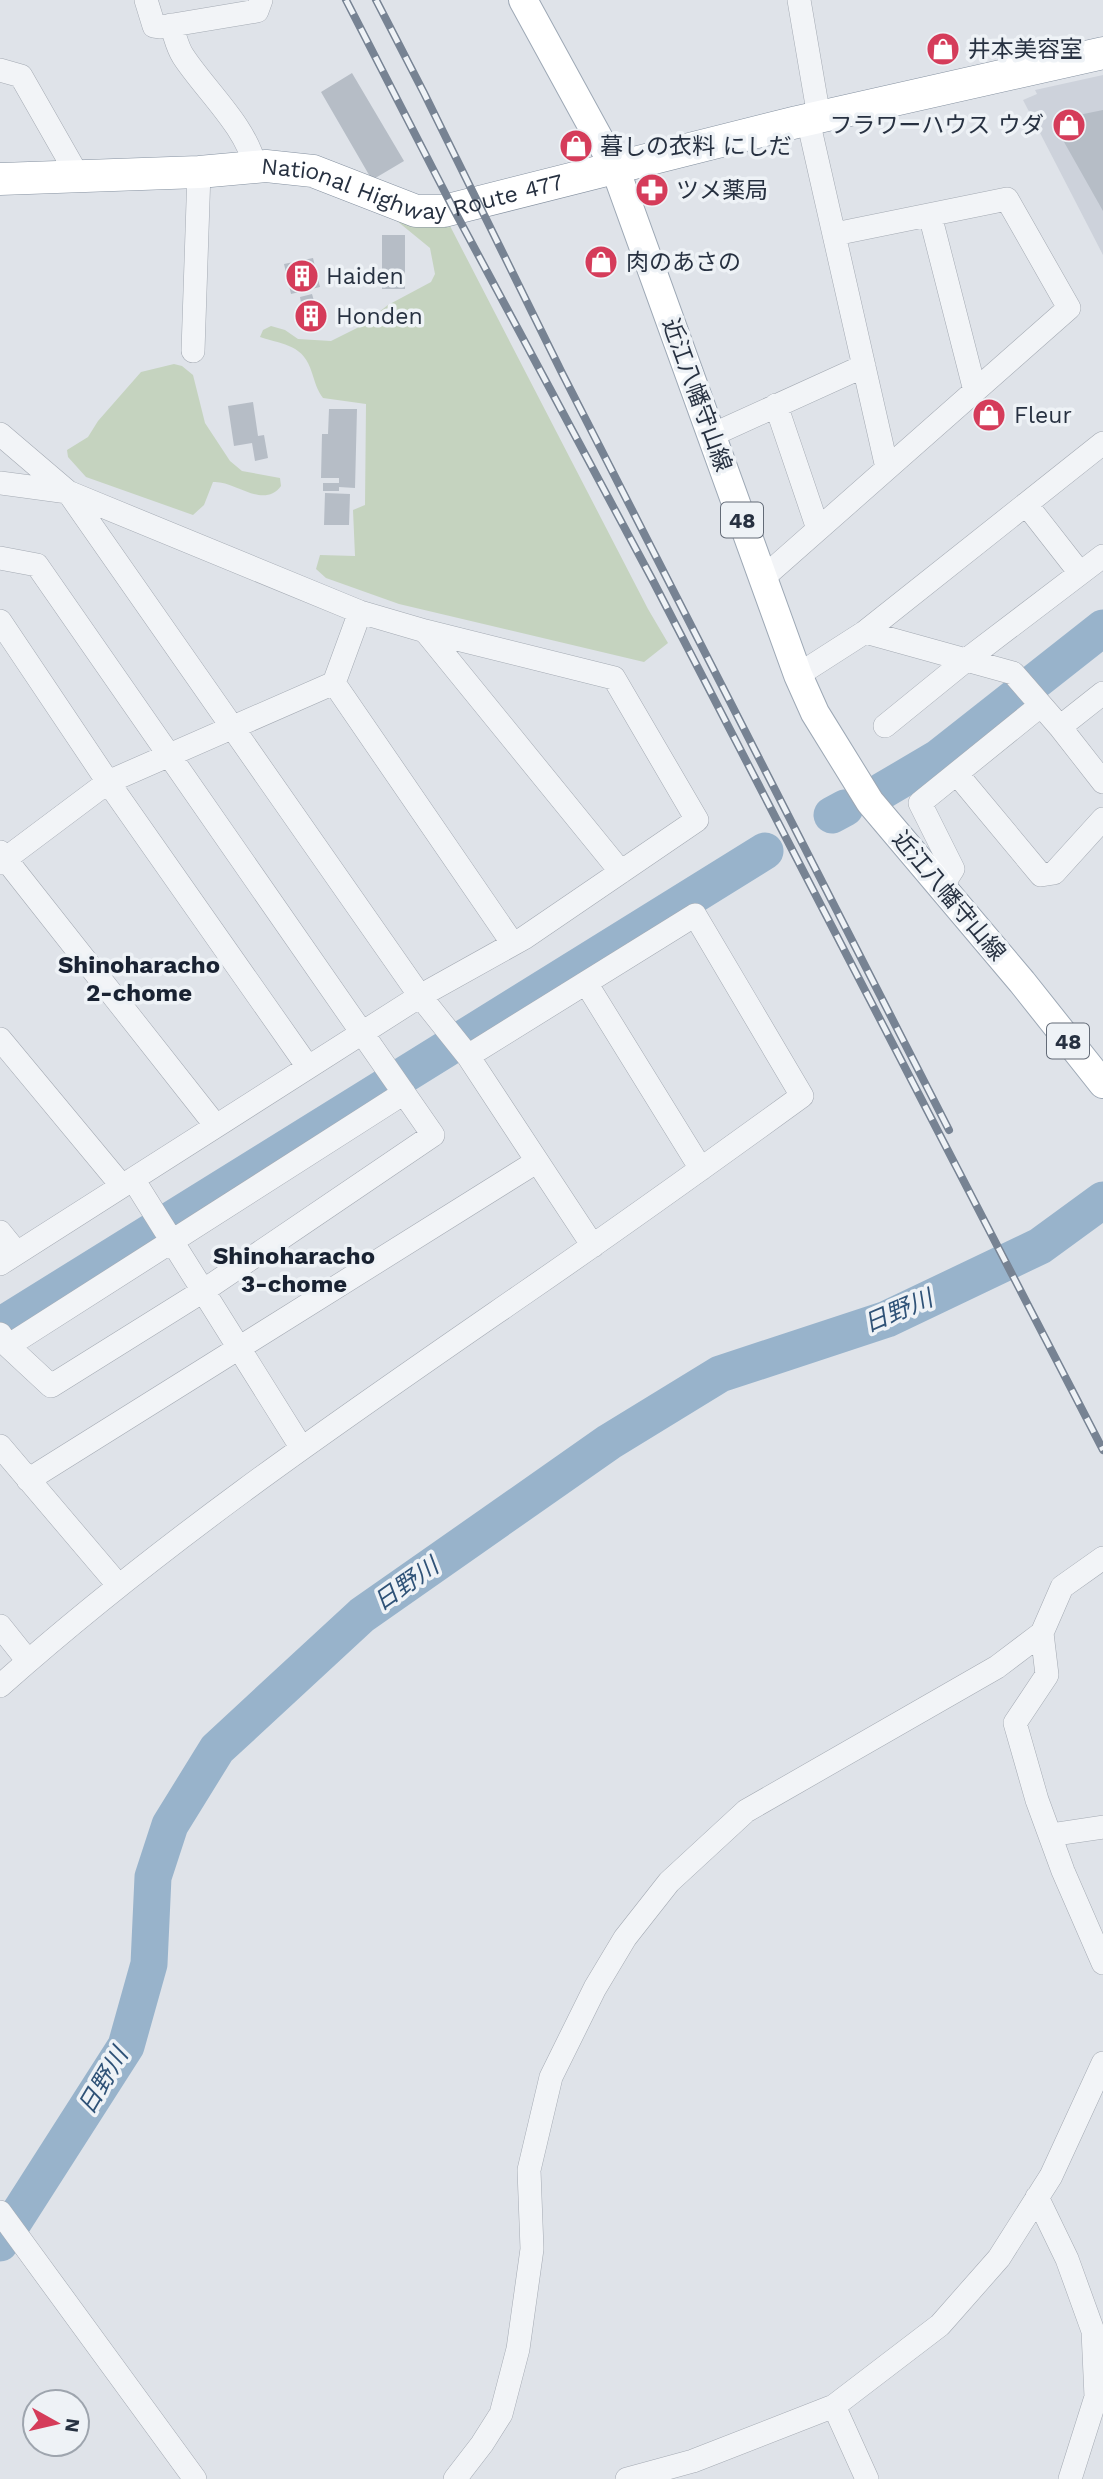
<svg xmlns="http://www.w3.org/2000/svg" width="1103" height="2479" font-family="'Work Sans','Noto Sans JP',sans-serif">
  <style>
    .built { fill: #cdd2db }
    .green { fill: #c5d3bf }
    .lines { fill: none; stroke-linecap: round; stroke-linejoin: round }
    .river { stroke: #98b3cb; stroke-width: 37 }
    .building { fill: #b6bdc6 }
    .minor-casing { stroke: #a4aab3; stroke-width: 24 }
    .major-casing { stroke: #9da8b5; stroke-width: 30 }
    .highway-casing { stroke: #8591a0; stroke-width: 33 }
    .minor { stroke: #f2f4f7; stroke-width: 23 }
    .major { stroke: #fff; stroke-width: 28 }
    .highway { stroke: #fff; stroke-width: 32 }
    .rail-casing { stroke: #778393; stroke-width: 8 }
    .rail { stroke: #eef2f6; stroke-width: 5; stroke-dasharray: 16; stroke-linecap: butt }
    .labels { text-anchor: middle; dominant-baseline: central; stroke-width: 7; stroke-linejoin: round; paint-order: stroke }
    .shield { fill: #eef2f6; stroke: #636b77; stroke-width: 2 }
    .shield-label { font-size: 21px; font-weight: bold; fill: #273141 }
    .poi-label { font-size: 23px; fill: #273141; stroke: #eef2f6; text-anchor: start }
    .street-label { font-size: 23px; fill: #273141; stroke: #eef2f6 }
    .neighbourhood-label { font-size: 24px; font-weight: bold; fill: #192232; stroke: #eef2f6 }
    .water-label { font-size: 24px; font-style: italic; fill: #2f5277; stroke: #eef2f6 }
  </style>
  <rect width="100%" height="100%" fill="#dfe3e9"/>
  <!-- built -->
  <path class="built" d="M1103 75V255L1023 100 1037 94 1035 90Z"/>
  <!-- green -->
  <path class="green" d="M402 215 449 224 648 609 668 643 644 662 399 604 326 578 316 569 320 555 355 556 353 510 365 505 366 404 323 398C317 390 315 382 312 373 304 345 285 345 260 337L263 330 271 326 285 330 298 339 331 341 361 326 388 305 431 282 435 274 430 248 397 221Z
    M174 364 182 366 193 375 205 423 230 461 242 471 280 478 281 486C263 510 235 480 213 482L204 505 193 515 86 477 68 457 67 450 88 437 98 421 141 372Z"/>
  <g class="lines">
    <!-- river -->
    <path class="river" d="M882 791 938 758 1103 628
      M832 815 845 808
      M0 1326 765 851
      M0 2243 126 2046 149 1964 153 1877 170 1825 217 1749 362 1615 609 1442 720 1374 887 1319 1040 1246 1103 1200"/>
  </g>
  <!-- building -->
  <path class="building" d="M352 73 404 161 372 180 321 92Z
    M1103 110V211L1055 126 1059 119Z
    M382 235H405V289H382Z
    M313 258 320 287 291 294 284 264Z
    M312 294 321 325 305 328 300 297Z
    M253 402 258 436 264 435 268 458 255 461 252 443 234 446 228 406Z
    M329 409H357L355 488 339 487V491H323V483H339V478H321L322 434H328Z
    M325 493 350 494 349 525H324Z"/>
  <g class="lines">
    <defs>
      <path id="minor" d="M146 0 154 26 161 27 257 11 261 0
        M799 0 819 117
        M171 25C175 35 177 47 183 56 205 90 247 127 255 167
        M0 70 21 76 78 176
        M808 120 887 468
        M930 215 975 391
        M193 351 199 172
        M776 405 818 529
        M0 434 68 492 420 996 468 1056 593 1246
        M712 435 864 366
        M0 483 68 492 360 612 425 631 614 678 697 820 524 938 420 996 0 1264
        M1026 504 1080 573
        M0 558 37 565 433 1135 203 1291 51 1386 8 1346 0 1334
        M763 578 1069 308 1007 199 835 234
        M0 621 108 782 308 1067
        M425 631 621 872
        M865 632 1013 673 1060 727 1103 693
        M798 675 865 632 1103 443
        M334 683 513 944
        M885 726 965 661 1103 556
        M1060 727 1103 782
        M957 774 1041 875 1054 873 1103 819
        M0 852 216 1126
        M0 863 108 782 334 683 360 612
        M942 886 953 869 920 803 1040 706
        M586 983 701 1169
        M0 1039 122 1186
        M133 1179 301 1447
        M0 1232 17 1253
        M8 1346 404 1093
        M0 1446 119 1586
        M28 1480 536 1162
        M1103 1558 1062 1587 1042 1633 1047 1675 1015 1723 1037 1800 1063 1871 1103 1963
        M0 1626 28 1661
        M0 1686C164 1540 345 1417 526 1292 619 1228 711 1162 802 1096L695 915 468 1056
        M1050 1835 1103 1827
        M1037 2197 1067 2259 1093 2331 1096 2397 1070 2479
        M0 2212 195 2479
        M834 2406 867 2479
        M455 2479 482 2444 501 2414 518 2349 532 2249 529 2170 551 2077 595 1988 625 1938 669 1882 746 1811 997 1667 1042 1633
        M627 2479 693 2461 834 2406 940 2325 999 2258 1051 2176 1103 2063"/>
      <path id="major" d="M523 0 615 168 798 675 815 713 870 802 1022 982 1103 1084"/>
      <g id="highway">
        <path id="s1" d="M0 179 199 172 266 166 313 171 416 211H444L797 122 1103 53"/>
      </g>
    </defs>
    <!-- minor casing -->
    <use href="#minor" class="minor-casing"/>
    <!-- major casing -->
    <use href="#major" class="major-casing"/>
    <!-- highway casing -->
    <use href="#highway" class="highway-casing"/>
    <!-- minor -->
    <use href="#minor" class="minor"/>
    <!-- major -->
    <use href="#major" class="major"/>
    <!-- highway -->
    <use href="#highway" class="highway"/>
    <defs>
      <path id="rail" d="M346 0 453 208 652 579 1103 1450
        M376 0 424 93 562 373 949 1130"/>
    </defs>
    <!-- rail casing -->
    <use href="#rail" class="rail-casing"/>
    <!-- rail -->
    <use href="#rail" class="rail"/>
  </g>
  <!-- icons -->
  <defs>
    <symbol id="shop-disc" viewBox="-11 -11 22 22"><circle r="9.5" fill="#d53c5a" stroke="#eef2f6"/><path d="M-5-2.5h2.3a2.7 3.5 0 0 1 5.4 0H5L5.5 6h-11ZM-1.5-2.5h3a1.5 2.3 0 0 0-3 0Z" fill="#fff"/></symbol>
    <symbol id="pharmacy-disc" viewBox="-11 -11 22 22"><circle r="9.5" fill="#d53c5a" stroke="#eef2f6"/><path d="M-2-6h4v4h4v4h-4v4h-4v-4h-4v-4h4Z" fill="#fff"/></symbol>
    <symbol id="building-disc" viewBox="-11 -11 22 22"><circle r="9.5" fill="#d53c5a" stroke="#eef2f6"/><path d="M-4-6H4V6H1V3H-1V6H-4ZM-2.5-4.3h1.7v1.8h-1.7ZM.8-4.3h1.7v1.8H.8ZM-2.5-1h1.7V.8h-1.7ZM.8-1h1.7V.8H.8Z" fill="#fff"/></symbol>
  </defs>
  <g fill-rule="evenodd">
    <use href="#shop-disc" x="924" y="30" width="38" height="38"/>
    <use href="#shop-disc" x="1050" y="106" width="38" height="38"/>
    <use href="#shop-disc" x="557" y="127" width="38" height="38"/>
    <use href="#pharmacy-disc" x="633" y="171" width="38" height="38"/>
    <use href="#shop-disc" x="582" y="243" width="38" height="38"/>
    <use href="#building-disc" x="283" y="257" width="38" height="38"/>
    <use href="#building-disc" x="292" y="297" width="38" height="38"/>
    <use href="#shop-disc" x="970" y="396" width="38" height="38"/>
  </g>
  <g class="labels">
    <!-- shield labels -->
    <g class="shield">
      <rect x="721" y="502.5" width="42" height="35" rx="5"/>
      <rect x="1047" y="1023.5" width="42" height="35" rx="5"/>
    </g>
    <g class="shield-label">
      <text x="742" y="520">48</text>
      <text x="1068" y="1041">48</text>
    </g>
    <!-- poi labels -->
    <g class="poi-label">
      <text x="968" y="49">井本美容室</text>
      <text x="1044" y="125" text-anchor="end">フラワーハウス ウダ</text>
      <text x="600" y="146">暮しの衣料 にしだ</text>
      <text x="676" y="190">ツメ薬局</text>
      <text x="626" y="262">肉のあさの</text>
      <text x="326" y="276">Haiden</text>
      <text x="336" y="316">Honden</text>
      <text x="1014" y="415">Fleur</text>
    </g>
    <!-- street labels -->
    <g class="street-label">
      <text stroke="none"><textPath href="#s1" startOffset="418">National Highway Route 477</textPath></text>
      <text transform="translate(697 395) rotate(70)">近江八幡守山線</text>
      <text transform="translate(949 896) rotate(50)">近江八幡守山線</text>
    </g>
    <!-- neighbourhood labels -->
    <g class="neighbourhood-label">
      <text x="139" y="965">Shinoharacho<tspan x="139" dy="28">2-chome</tspan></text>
      <text x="294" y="1256">Shinoharacho<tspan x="294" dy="28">3-chome</tspan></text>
    </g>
    <!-- water labels -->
    <g class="water-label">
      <text transform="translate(898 1311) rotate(-23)">日野川</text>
      <text transform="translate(406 1584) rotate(-35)">日野川</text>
      <text transform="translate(103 2081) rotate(-59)">日野川</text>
    </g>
  </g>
  <!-- north arrow -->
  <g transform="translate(56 2423) rotate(98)"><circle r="33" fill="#eef2f6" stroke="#9ea5ae" stroke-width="2"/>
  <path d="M0-5L12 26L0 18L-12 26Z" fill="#d53c5a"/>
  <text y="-10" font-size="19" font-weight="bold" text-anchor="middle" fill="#273141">N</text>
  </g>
</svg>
